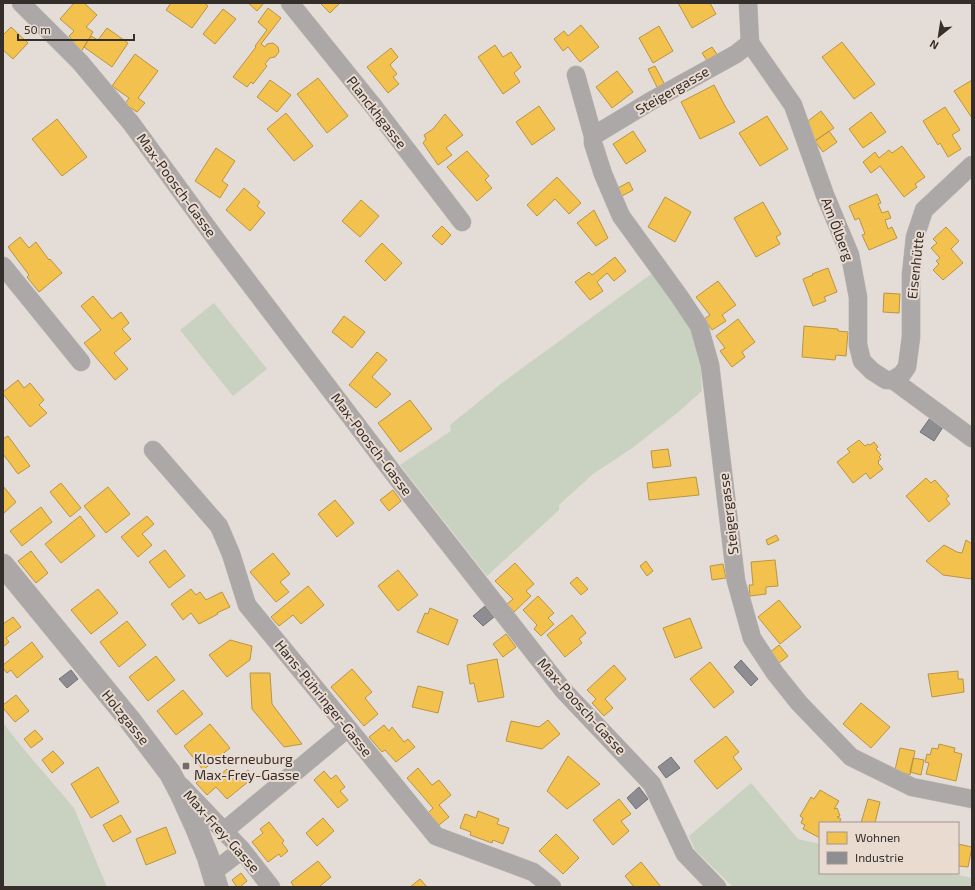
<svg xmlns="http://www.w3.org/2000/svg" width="975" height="890" font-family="'Exo 2',sans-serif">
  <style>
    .green { fill: #c9d2c0 }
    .homes { fill: #f2c14e; stroke: #b99544 }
    .industry { fill: #8d8d92; stroke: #727173 }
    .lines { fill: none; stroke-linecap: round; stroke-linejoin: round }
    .minor-casing { stroke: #c0bab5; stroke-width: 19 }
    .tertiary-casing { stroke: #c0bab5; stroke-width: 23 }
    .minor { stroke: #aba8a7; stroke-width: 18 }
    .tertiary { stroke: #aba8a7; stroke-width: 22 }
    .poi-dot { fill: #726c67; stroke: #eadbd1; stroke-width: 1.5 }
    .labels { text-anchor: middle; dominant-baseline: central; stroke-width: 4; stroke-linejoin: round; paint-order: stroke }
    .street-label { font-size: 14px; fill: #342f2b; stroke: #eadbd1 }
    .poi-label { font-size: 14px; fill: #342f2b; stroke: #eadbd1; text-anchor: start }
  </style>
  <rect width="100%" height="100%" fill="#e4dcd7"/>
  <!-- green -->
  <path class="green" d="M654 272C673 298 693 325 700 357 702 368 701 380 702 391L676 414 631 449 593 474 559 505V510L487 576 400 465 451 431 450 425 502 383Z
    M214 303 267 369 233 396 180 330Z
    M3 723 22 747 74 808 107 887H3Z
    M751 783 798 839 820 844V873H949L972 878V887H733L695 850 689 836Z"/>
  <!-- homes -->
  <path class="homes" d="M74 3H84L97 15 86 27 93 32 81 52 69 36 74 31 60 19Z
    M171 3H204L208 6 192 28 166 10Z
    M248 3H264L257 11Z
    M320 3H340L330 13Z
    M678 3H710L716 14 692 28Z
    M268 8 281 18 261 44 265 47 267 44 273 43 278 47 279 52 275 57 270 58 265 64 267 66 253 84 251 82 247 87 233 77 256 47 255 46 267 30 258 22Z
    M223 9 236 19 215 44 203 34Z
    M581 25 599 47 580 62 568 47 563 51 554 39 564 31 568 36Z
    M659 26 673 51 653 63 639 38Z
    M11 27 28 43 13 59 3 50V35Z
    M107 28 128 43 112 67 84 47 91 36 98 40Z
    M842 42 875 84 854 99 822 57Z
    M495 45 503 57 511 52 521 67 514 73 520 82 503 94 478 57Z
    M712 47 718 56 708 62 702 53Z
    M391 48 398 57 390 65 397 74 393 77 399 84 388 93 367 67Z
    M135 54 158 71 138 98 145 103 137 112 125 104 129 98 112 86Z
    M655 66 665 85 658 89 648 69Z
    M617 71 633 92 612 108 596 87Z
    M318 78 348 116 327 133 297 94Z
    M270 80 291 95 277 112 257 97Z
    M972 80V118L954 91Z
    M714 85 725 106 735 122 700 139 681 102Z
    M539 106 555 129 532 145 516 122Z
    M945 107 960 130 952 135 961 149 948 157 940 143 938 145 923 121Z
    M821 111 834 128 815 141 808 121Z
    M871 112 886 132 863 148 849 129Z
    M286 113 313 146 294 161 267 129Z
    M445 114 463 135 446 148 452 155 438 165 423 143 426 139 424 135 433 129Z
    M767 116 788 149 760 166 739 133Z
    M57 119 87 157 62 176 32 139Z
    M633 131 646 151 626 164 613 144Z
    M829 131 837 142 823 152 815 141Z
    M902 146 925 177 915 184 917 187 904 197 880 166 871 173 863 162 875 152 879 158 889 150 892 153Z
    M216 148 235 161 222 181 228 185 220 198 195 181Z
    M467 151 489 176 485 180 492 188 477 201 447 167Z
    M557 177 581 203 569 214 555 199 537 216 527 205Z
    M629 182 633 190 622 196 618 188Z
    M244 188 260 202 257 206 265 213 250 231 226 210Z
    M877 194 881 203 878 204 882 213 888 211 891 218 885 220 888 229 892 227 897 238 869 250 862 235 865 234 859 218 855 220 849 206Z
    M665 197 691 212 675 242 648 227Z
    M361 200 379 216 360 237 342 221Z
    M763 202 781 234 776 237 780 244 756 257 734 218Z
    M594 210 608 238 596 246 577 223Z
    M442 226 451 235 442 245 432 236Z
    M946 227 959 241 951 249 963 263 943 280 933 270 939 264 936 261 940 258 931 248 937 243 933 239Z
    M20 237 29 248 36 242 49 260 50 259 62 273 39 292 27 277 29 275 8 247Z
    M382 243 402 263 385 281 365 261Z
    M615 257 626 271 614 281 607 273 597 282 603 291 590 300 575 282 589 272 592 275Z
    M828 268 837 292 824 297 826 301 813 306 803 279 813 275 812 274Z
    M718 281 736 305 722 315 726 321 712 330 704 319 710 315 696 297Z
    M884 293 900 294 899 313 883 312Z
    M93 296 112 319 121 312 129 323 122 329 131 339 114 353 128 369 115 380 84 343 101 330 81 306Z
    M344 316 365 332 352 348 332 332Z
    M738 319 755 342 742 352 745 357 732 367 720 351 725 348 716 336Z
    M804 326 838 329V331L848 332 846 356 836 355 835 360 802 357Z
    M377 352 387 360 372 377 391 394 376 408 349 385Z
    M18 380 24 388 30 383 44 400 39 405 47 413 30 427 3 394V392Z
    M410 400 432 429 400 452 378 423Z
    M8 436 30 466 18 474 3 454V439Z
    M859 440 865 446 868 444 870 445 874 442 878 447 876 449 881 455 879 457 881 459 878 461 879 462 878 463 883 469 870 479 866 473 853 483 837 462 850 452 847 449Z
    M668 449 671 466 653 468 651 451Z
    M696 477 699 495 649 500 647 483Z
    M926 478 931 483 935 480 949 496 946 499 950 504 929 522 906 496Z
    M61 483 81 508 70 517 50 492Z
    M3 486 16 502 3 514Z
    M108 487 130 514 106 533 84 506Z
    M393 490 401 501 389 511 380 500Z
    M335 500 354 523 337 537 318 514Z
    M41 507 52 522 22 546 10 531Z
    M80 516 95 536 61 563 45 544Z
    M147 516 154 524 142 534 152 545 138 557 121 537Z
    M776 535 779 540 768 545 766 540Z
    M966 540 972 544V579L943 575 926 561 944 545 957 552 962 553Z
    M165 550 185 576 169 588 149 562Z
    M31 551 48 573 36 583 18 561Z
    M273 553 290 574 280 582 289 592 276 602 250 572Z
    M775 560 778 586 766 587V594L750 596 749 585H753L751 562Z
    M646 561 653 571 647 576 640 566Z
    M515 563 534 584 526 591 531 596 514 612 507 604 513 599 495 581Z
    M723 564 726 578 712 580 710 566Z
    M398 570 418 595 398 611 378 586Z
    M577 577 588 589 581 595 570 583Z
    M308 586 324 605 301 624 293 615 279 626 271 617Z
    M98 589 118 613 91 634 71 610Z
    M191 589 196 595 200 592 206 600 222 592 230 607 217 613 218 614 199 624 191 613 183 620 171 604Z
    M538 596 554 613 548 618 554 624 541 636 534 629 537 625 523 610Z
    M779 600 801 627 780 644 758 617Z
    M430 608 458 620 448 645 417 632 425 613 428 614Z
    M572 615 586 633 579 639 582 643 565 657 547 635Z
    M13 617 21 627 6 638 9 642 3 647V624Z
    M690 618 702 648 675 658 663 628Z
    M127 621 146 645 119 667 100 642Z
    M506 634 516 647 503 657 493 644Z
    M230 640 252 646 250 660 227 677 209 655Z
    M32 642 43 657 17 678 11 670 7 673 3 668V665Z
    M779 645 788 656 778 664 769 653Z
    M156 656 175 680 148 701 129 677Z
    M497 659 504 697 478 702 474 683 470 684 467 665Z
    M710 662 734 692 714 708 690 679Z
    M614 665 626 679 605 699 613 708 604 716 592 703 596 699 587 690Z
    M352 669 372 692 365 698 378 714 364 726 331 687Z
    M958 671V679H963L964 692 932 697 928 674Z
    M250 673H270L272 704 302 744 284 747 252 709Z
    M418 686 443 692 438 713 412 707Z
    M183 690 203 714 176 735 157 711Z
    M16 695 29 711 15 722 3 708V705Z
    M861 703 890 727 871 748 843 724Z
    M548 720 560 734 542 749 506 741 511 721 539 727Z
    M210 724 230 748 203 770 184 746Z
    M384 725 389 731 392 727 404 742 408 739 415 747 396 762 385 750 382 752 369 737Z
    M35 730 43 739 31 748 24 739Z
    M726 736 739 752 733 757 742 769 717 789 694 761Z
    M939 744 955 748 954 752 962 754 956 781 926 774 929 763 925 762 927 754 930 755 932 748 938 749Z
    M900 748 915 751 910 775 895 770Z
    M53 751 64 763 52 773 42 760Z
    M568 756 600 784 567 809 547 791Z
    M913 758 924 760 921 775 910 772Z
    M98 767 119 802 91 818 71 784Z
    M418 768 432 785 439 780 451 795 439 805 449 817 439 825 428 813 433 808 407 778Z
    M227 769 237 780 248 770 254 777 227 799 216 787 207 795 196 783 207 774 213 781Z
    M324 771 331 779 336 775 345 787 340 791 348 800 338 808 314 780Z
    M820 790 839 801 834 809 837 808 840 816 837 817 841 819 839 823H820V838L803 829 805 825 801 823 803 818 800 816 811 797 814 799Z
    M619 799 631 814 621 821 629 831 613 845 593 820Z
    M868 799 880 802 875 823H861Z
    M478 811 499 819 497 824 509 828 503 844 493 840 492 843 470 835 471 832 460 828 465 814 476 818Z
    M121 815 131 832 113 842 103 825Z
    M323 818 334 831 317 846 306 833Z
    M269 822 284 841 282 843 288 851 281 857 279 854 268 862 252 842 263 833 260 829Z
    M166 827 176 853 146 865 136 839Z
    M556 834 579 858 563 874 539 851Z
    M958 844 972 847 968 867 958 866Z
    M318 861 331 877 319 887H294L291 882Z
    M641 862 661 887H634L625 876Z
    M241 873 247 881 240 887H237L232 880Z
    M420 879 427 887H410Z"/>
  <!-- industry -->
  <path class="industry" d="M930 418 943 427 934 441 920 432Z
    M485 606 494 617 483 626 473 616Z
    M741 660 758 679 751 686 734 667Z
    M71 670 78 679 67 688 59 679Z
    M671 757 680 768 666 778 658 767Z
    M639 787 648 799 636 809 627 798Z"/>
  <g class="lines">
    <defs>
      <path id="minor" d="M21 3 80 62 131 123 218 242 394 474 563 690 652 784 685 854 717 887
        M290 3 374 107 462 222
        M748 3 750 43 793 105 825 195 850 255 858 297V345L862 361 872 371 886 380H893L972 438
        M576 75 593 136V143L603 174 621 216 679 296 699 326 710 365 736 581 752 638 775 673 799 703 851 757 912 787 972 799
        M593 136 651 101 736 54 750 43
        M3 266 81 362
        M893 380 902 374 907 367 911 337V275L915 237 924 210 972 165
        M153 450 219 526 231 554 247 605 348 728 436 836 533 872 552 887
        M181 786 242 850 271 887
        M224 831 348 728
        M213 872 242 850"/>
      <path id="tertiary" d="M3 565 129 719 170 773 181 794 196 827 208 857 217 887"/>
    </defs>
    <!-- minor casing -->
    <use href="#minor" class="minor-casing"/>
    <!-- tertiary casing -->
    <use href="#tertiary" class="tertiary-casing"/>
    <!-- minor -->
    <use href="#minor" class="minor"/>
    <!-- tertiary -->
    <use href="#tertiary" class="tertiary"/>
  </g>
  <!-- markers -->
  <rect class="poi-dot" x="182" y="762" width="8" height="8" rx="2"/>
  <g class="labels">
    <!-- street labels -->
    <g class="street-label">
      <text transform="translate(672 90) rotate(-30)">Steigergasse</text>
      <text transform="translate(377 112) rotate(52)">Planckhgasse</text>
      <text transform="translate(177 185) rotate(54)">Max-Poosch-Gasse</text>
      <text transform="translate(838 229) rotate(69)">Am Ölberg</text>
      <text transform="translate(915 265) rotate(-84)">Eisenhütte</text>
      <text transform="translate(372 444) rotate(53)">Max-Poosch-Gasse</text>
      <text transform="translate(728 514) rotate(-97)">Steigergasse</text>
      <text transform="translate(324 698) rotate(51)">Hans-Pühringer-Gasse</text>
      <text transform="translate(582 706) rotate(48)">Max-Poosch-Gasse</text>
      <text transform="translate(126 717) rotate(51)">Holzgasse</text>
      <text transform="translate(222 831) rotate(48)">Max-Frey-Gasse</text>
    </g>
    <!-- poi labels -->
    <g class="poi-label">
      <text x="194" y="758">Klosterneuburg<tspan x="194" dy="16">Max-Frey-Gasse</tspan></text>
    </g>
  </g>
  <!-- border -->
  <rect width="975" height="890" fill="none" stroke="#342f2b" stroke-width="8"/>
  <!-- legend -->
  <rect x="819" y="822" width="140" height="52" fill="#eadbd1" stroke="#a1968f"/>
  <rect x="827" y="832" width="20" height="12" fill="#f2c14e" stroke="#a1968f"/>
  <text x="855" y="842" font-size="12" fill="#342f2b">Wohnen</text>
  <rect x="827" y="852" width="20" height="12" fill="#8d8d92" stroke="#a1968f"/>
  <text x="855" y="862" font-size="12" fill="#342f2b">Industrie</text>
  <!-- north arrow -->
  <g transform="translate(939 36) rotate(210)" stroke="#eadbd1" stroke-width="3" paint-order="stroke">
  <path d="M0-3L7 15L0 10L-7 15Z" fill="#342f2b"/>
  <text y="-6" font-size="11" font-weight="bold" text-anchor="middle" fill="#342f2b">N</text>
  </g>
  <!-- scale -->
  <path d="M18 34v6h116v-6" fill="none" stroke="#342f2b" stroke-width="2"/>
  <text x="24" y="34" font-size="12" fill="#342f2b" stroke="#eadbd1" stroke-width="3" paint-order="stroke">50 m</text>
</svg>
